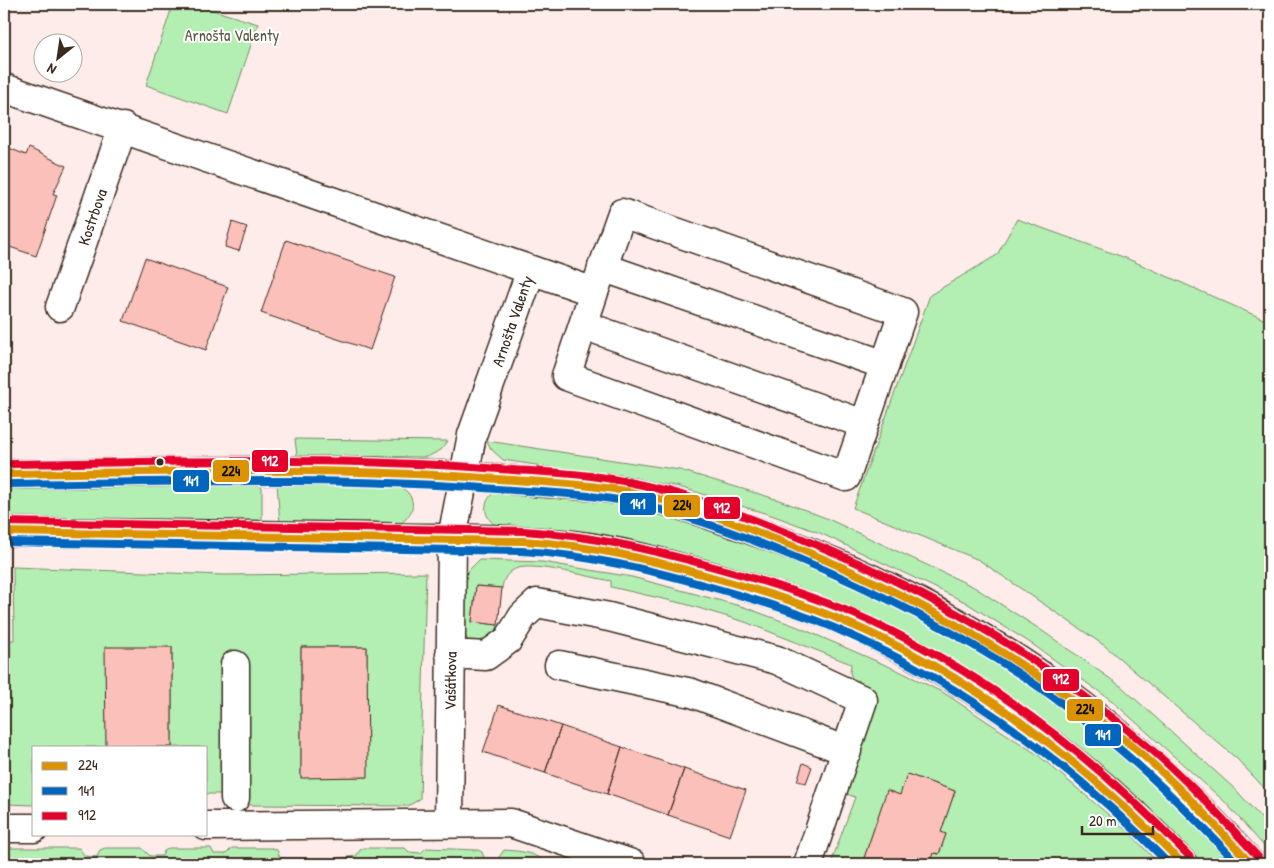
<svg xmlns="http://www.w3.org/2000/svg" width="1274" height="868" font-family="'Patrick Hand',sans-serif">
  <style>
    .green { fill: #b3eeb2; stroke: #778c68; fill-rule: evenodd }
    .building { fill: #fcc0ba; stroke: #3b2a1e }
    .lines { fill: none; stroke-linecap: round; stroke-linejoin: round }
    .minor-casing { stroke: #3b2a1e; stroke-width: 31 }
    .minor { stroke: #fff; stroke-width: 28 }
    .bus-1-casing { stroke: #fff; stroke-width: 11 }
    .bus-2-casing { stroke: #fff; stroke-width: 11 }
    .bus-3-casing { stroke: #fff; stroke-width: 11 }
    .bus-1 { stroke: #db9304; stroke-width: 8 }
    .bus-2 { stroke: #0065bd; stroke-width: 8 }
    .bus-3 { stroke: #e4002b; stroke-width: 8 }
    .bus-dot { fill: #3b2a1e; stroke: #fff; stroke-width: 2 }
    .labels { text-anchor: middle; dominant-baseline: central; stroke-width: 4; stroke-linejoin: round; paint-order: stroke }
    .park-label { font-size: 16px; fill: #595b43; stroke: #fff }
    .street-label { font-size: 16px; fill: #3b2a1e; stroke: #fff }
    .line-badge { stroke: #fff; stroke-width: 2 }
    .badge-label { font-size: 14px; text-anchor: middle; font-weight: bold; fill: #fff }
    .pale-badge-label { font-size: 14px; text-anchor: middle; font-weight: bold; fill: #111 }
  </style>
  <rect width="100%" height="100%" fill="#feecea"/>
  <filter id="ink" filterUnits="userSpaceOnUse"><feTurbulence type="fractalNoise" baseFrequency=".02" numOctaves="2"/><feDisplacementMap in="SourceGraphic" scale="10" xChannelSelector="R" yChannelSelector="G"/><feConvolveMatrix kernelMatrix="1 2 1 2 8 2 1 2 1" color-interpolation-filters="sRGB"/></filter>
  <g filter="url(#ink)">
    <!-- green -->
    <path class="green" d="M173 4H193L258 24 228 114 146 85Z
      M1017 219 1126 258 1270 322V794L1237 759 1105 646 979 560 853 508 930 295 997 255Z
      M295 439 448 441 441 450 427 457 297 456Z
      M487 441 680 470 779 500 826 518 974 587 1041 630 1122 687 1237 791 1270 828V853L1225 802 1111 700 1032 644 965 602 820 533 774 516 676 486 503 460 491 449Z
      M277 483 393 484C417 491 419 513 398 525H280Z
      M258 484 262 488V525L4 523V485Z
      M494 492 594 499 673 514 747 535 993 649 1181 796 1244 864H1191L904 643 496 526C483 516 482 503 494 492Z
      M479 560 542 562 632 577 744 607 798 627 897 670 944 693 1038 755 1129 832 1159 864H930L934 853 939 854 946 834 941 832 955 791 907 774 900 795 887 791 862 864H833L831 863 855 797 844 793 854 683 850 673 851 664 745 622 685 604 611 587V581C590 577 537 563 518 568 508 571 503 579 502 588L476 586 472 622 498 625 496 632 483 644 469 642 463 631 465 574Z
      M13 567 223 575 426 573 420 799 408 806 250 805 223 794H206V747H172V648L106 747H34V805L4 804V641L14 640ZM301 647H367V777H301Z
      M4 848H79L85 856 97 857 100 850 105 848H142L150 856H162L164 851 169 848H211L214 854H226L232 848H272L277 850 280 858 333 859 356 856 360 850 364 848H405L409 852 421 853 426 848 478 850 482 852 485 860H497L504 850C519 851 536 852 547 864H226V860H219L218 864 154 862V864H31V860L23 861V864H4Z"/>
    <!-- building -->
    <path class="building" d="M4 146 26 155 29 148 66 166 53 194 57 195 36 256 4 245Z
      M232 222 247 227 239 251 225 247Z
      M286 240 395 277 370 350 261 313Z
      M145 258 228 287 206 350 123 321Z
      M476 586 502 588 498 625 472 622Z
      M105 647H172V747H106Z
      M301 647H367L368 777 301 778Z
      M499 705 561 726 545 773 483 752Z
      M561 726 622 747 607 794 545 773Z
      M622 747 684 769 668 815 607 794Z
      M803 763 812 767 806 783 797 781Z
      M684 769 746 790 730 836 668 815Z
      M907 774 955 791 941 832 946 834 939 854 934 853 930 864H862L887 790 900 795Z"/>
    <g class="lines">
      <defs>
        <path id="minor" d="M4 88 531 270 472 435 452 538 449 823
          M602 267 885 365
          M531 270 594 292 566 376 846 477 903 312 622 213 594 292
          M60 307 123 127
          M583 325 864 424
          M4 474C177 473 351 464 524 481 555 484 588 485 619 490 673 500 725 520 776 539 965 610 1118 712 1251 864
          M4 532C127 533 251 535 374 537 440 539 507 537 572 545 616 550 660 562 703 574 756 589 810 605 860 628 981 686 1092 765 1183 864
          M450 654 486 656 508 640 523 616 537 603 609 617 777 660 863 700 808 864
          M559 665 692 693 847 751
          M235 798V665
          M206 826 511 823 632 864
          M4 828H34"/>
      </defs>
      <!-- minor casing -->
      <use href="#minor" class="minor-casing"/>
      <!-- minor -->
      <use href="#minor" class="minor"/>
      <defs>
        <path id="bus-1" d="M4 474C168 472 333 466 497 479 537 482 579 483 619 490 680 501 738 524 795 547 923 599 1040 667 1145 757 1183 790 1217 827 1251 864
          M4 532 523 541C588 545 649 559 712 577 755 589 799 602 841 620 971 674 1085 763 1183 864"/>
        <path id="bus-2" d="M4 484C168 482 333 476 497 489 537 492 579 493 618 500 678 511 736 533 792 556 896 599 996 651 1085 721 1141 764 1190 813 1238 864
          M4 542 522 551C587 555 648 569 711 587 754 599 798 612 839 630 964 684 1075 767 1169 864"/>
        <path id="bus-3" d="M4 464C169 462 335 456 499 469 540 472 582 473 623 481 684 492 743 515 800 538 928 590 1046 659 1152 750 1190 783 1224 820 1258 857
          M4 522 524 531C589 535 651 549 714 567 758 579 802 593 845 610 976 665 1092 755 1190 857"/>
      </defs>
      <!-- bus-1 casing -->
      <use href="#bus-1" class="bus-1-casing"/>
      <!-- bus-2 casing -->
      <use href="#bus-2" class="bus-2-casing"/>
      <!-- bus-3 casing -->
      <use href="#bus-3" class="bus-3-casing"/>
      <!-- bus-1 -->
      <use href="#bus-1" class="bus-1"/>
      <!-- bus-2 -->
      <use href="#bus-2" class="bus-2"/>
      <!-- bus-3 -->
      <use href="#bus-3" class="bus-3"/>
    </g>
  </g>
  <!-- markers -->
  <circle class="bus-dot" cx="160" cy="462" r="4.5"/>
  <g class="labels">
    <!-- park labels -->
    <g class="park-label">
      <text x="232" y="35">Arnošta Valenty</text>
    </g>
    <!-- street labels -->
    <g class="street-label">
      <text transform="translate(92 217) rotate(-71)">Kostrbova</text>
      <text transform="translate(512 321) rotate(-71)">Arnošta Valenty</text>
      <text transform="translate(450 681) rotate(-89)">Vašátkova</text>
    </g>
  </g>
  <g class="line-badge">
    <rect x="251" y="449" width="38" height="24" rx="5" fill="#e4002b"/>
    <rect x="212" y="459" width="38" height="24" rx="5" fill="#db9304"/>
    <rect x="172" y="469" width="38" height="24" rx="5" fill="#0065bd"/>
    <rect x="619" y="492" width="38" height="24" rx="5" fill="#0065bd"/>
    <rect x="663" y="494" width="38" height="24" rx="5" fill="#db9304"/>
    <rect x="703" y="496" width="38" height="24" rx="5" fill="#e4002b"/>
    <rect x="1042" y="668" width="38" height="24" rx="5" fill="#e4002b"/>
    <rect x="1066" y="698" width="38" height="24" rx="5" fill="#db9304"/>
    <rect x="1084" y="723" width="38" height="24" rx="5" fill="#0065bd"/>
  </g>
  <g class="badge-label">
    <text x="270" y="466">912</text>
    <text x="191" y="486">141</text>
    <text x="638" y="509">141</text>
    <text x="722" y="513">912</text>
    <text x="1061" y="684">912</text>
    <text x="1103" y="740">141</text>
  </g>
  <g class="pale-badge-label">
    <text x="231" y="476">224</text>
    <text x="682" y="510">224</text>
    <text x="1085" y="714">224</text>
  </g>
  <!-- margin -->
  <rect width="1274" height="868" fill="none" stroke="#fff" stroke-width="20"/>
  <rect x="10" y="10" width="1254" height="848" fill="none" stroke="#3b2a1e" stroke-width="2" filter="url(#ink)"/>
  <!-- legend -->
  <rect x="32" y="746" width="175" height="90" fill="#ffffff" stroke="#b1aaa5"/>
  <rect x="42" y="762" width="25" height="8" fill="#db9304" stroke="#b1aaa5"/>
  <text x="78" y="770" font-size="15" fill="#3b2a1e">224</text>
  <rect x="42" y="787" width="25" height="8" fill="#0065bd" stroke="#b1aaa5"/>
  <text x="78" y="796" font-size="15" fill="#3b2a1e">141</text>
  <rect x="42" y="812" width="25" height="8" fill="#e4002b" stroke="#b1aaa5"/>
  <text x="78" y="820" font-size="15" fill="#3b2a1e">912</text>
  <!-- north arrow -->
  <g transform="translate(58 58) rotate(210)"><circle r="24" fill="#ffffff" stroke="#b1aaa5"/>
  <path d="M0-4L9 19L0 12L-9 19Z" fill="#3b2a1e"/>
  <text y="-8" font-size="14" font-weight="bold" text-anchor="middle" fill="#3b2a1e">N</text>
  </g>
  <!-- scale -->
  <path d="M1082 826v8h71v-8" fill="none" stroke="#3b2a1e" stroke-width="2.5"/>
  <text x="1089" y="826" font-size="15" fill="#3b2a1e" stroke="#ffffff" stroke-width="4" paint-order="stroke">20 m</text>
</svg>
